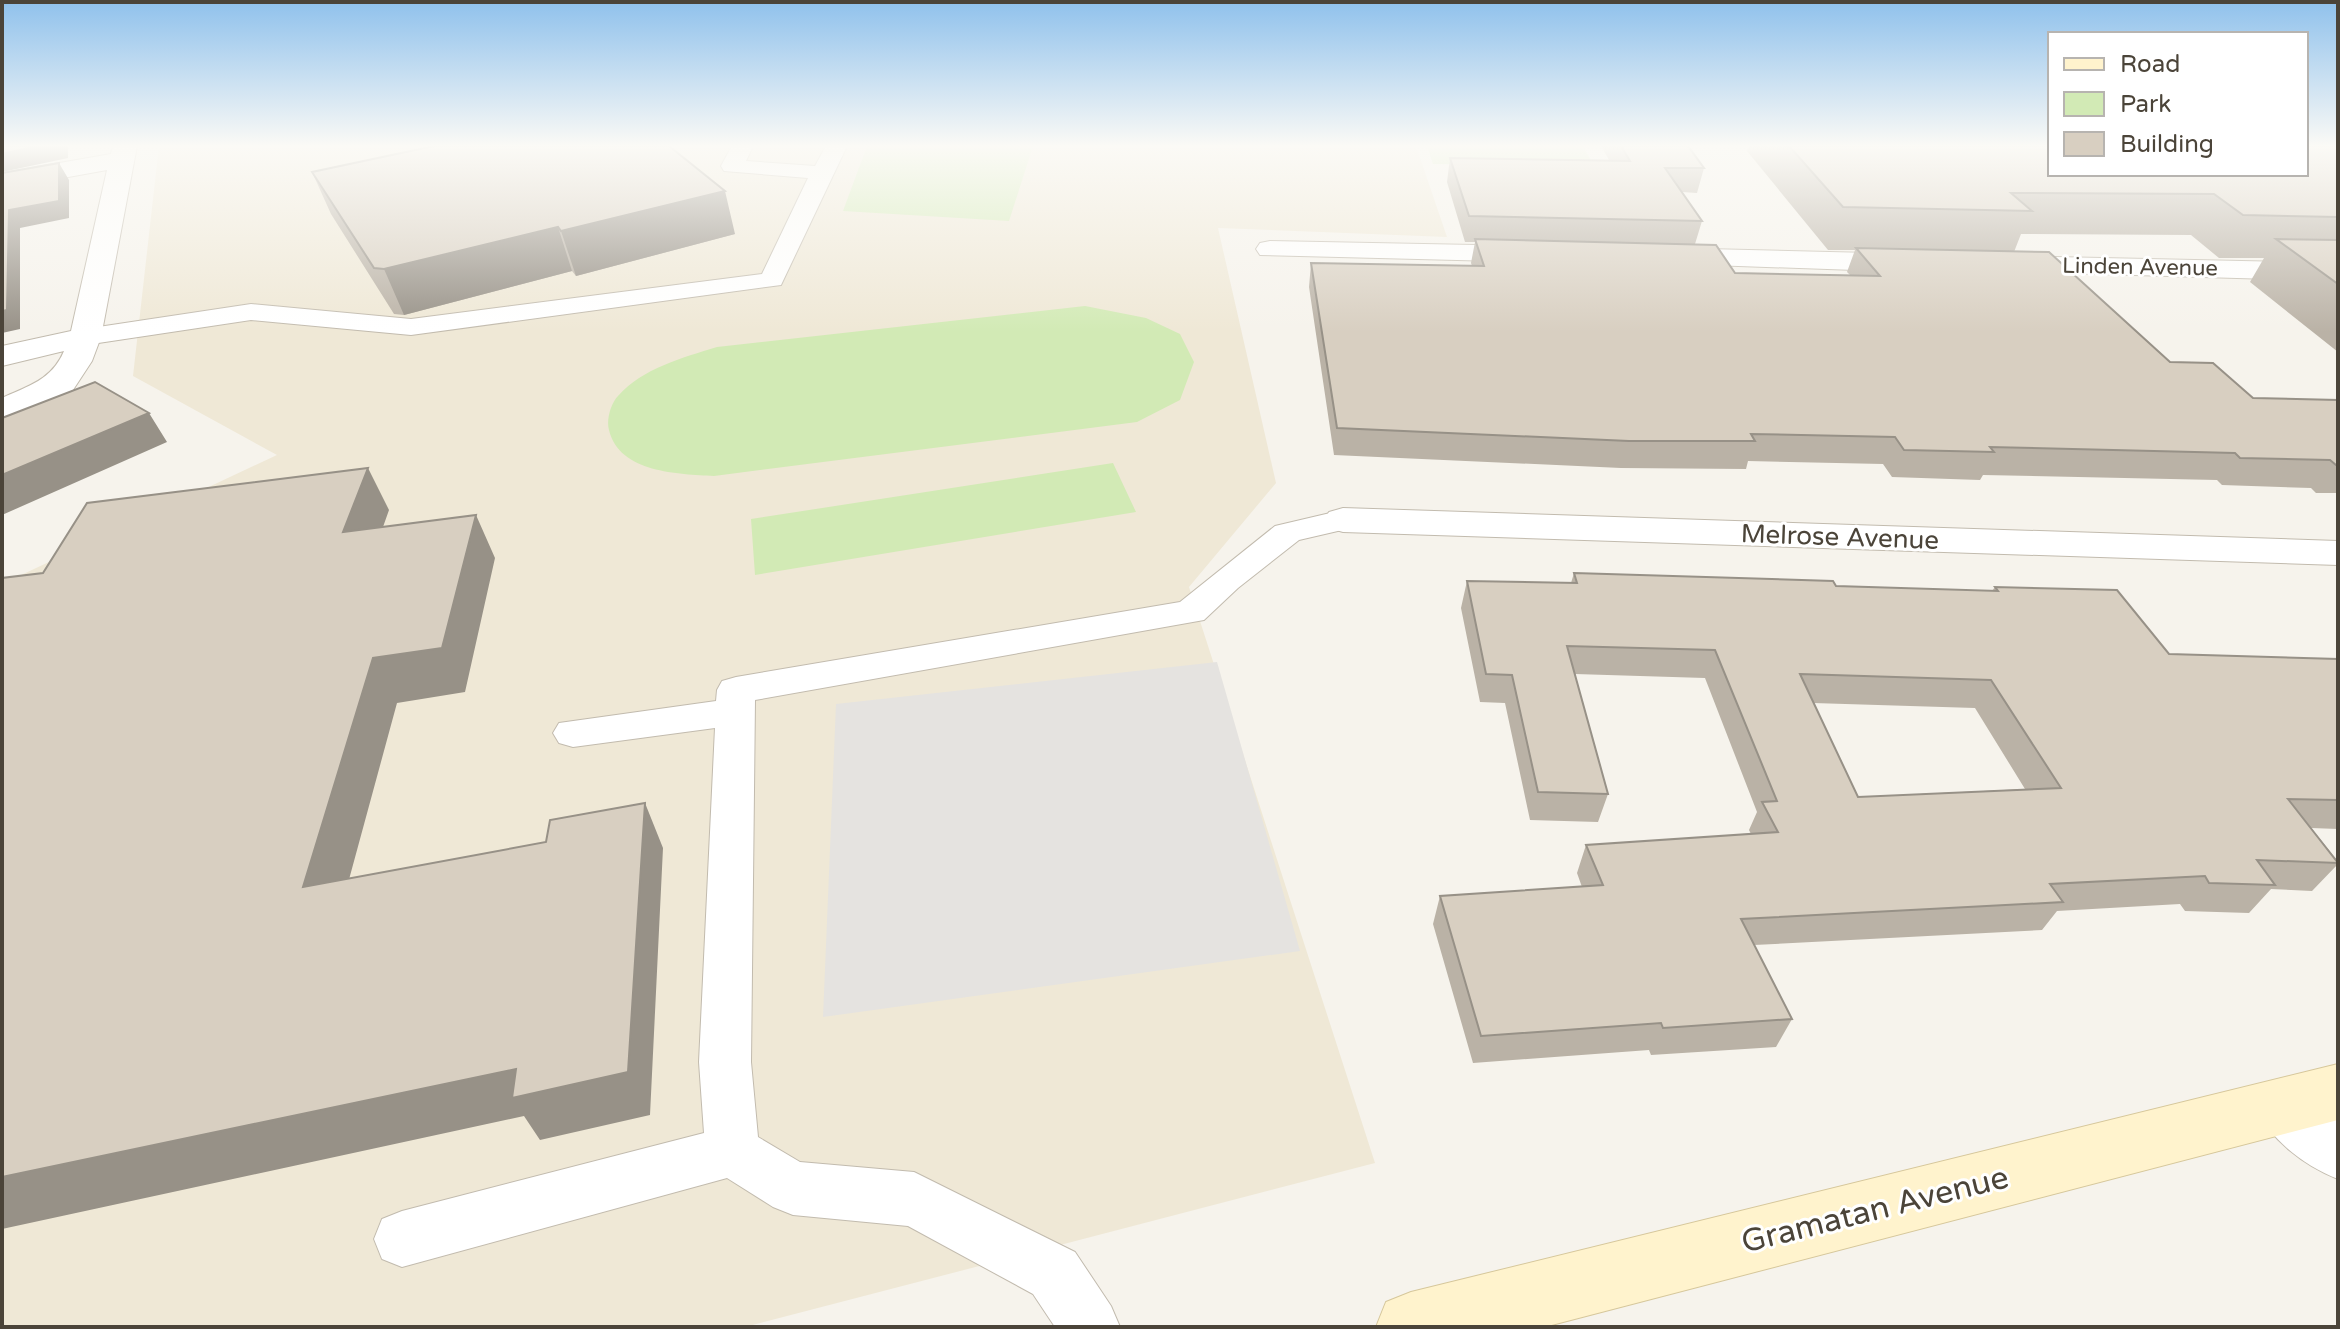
<svg xmlns="http://www.w3.org/2000/svg" width="2340" height="1329" font-family="'Varela Round',sans-serif">
  <style>
    .education { fill: #efe8d6 }
    .green { fill: #d2eab5 }
    .parking { fill: #e5e3e0 }
    .lines { fill: none; stroke-linecap: round; stroke-linejoin: round }
    .lane-casing { stroke: #c2bbae; stroke-width: 2 }
    .street-casing { stroke: #c2bbae; stroke-width: 2 }
    .secondary-casing { stroke: #d6c79b; stroke-width: 2 }
    .lane { fill: #fff; fill-rule: evenodd }
    .street { fill: #fff; fill-rule: evenodd }
    .secondary { fill: #fff3cd; fill-rule: evenodd }
    .wall { fill: #bab2a6; fill-rule: evenodd }
    .shaded-wall { fill: #979187 }
    .building { fill: #d8cfc1; stroke: #979187; stroke-width: 2; fill-rule: evenodd }
    .labels { text-anchor: middle; dominant-baseline: central; stroke-width: 6; stroke-linejoin: round; paint-order: stroke }
    .far-street-label { font-size: 22px; fill: #4b4439; stroke: #fff }
    .street-label { font-size: 26px; fill: #4b4439; stroke: #fff }
    .near-street-label { font-size: 32px; fill: #4b4439; stroke: #fff }
  </style>
  <rect width="100%" height="100%" fill="#f6f3ec"/>
  <!-- education -->
  <path class="education" d="M159 146H1416L1447 237 1218 228 1276 483 1189 587 1375 1163 745 1327H2V584L277 455 133 376Z"/>
  <!-- green -->
  <path class="green" d="M867 146H1033L1009 221 843 211Z
    M1427 146H1583L1594 166 1433 164Z
    M1085 306 1146 318 1180 334 1194 362 1180 400 1137 422 714 476C679 474 619 473 609 430 606 420 611 403 618 396 643 368 682 358 717 347Z
    M1113 463 1136 512 755 575 751 519Z"/>
  <!-- parking -->
  <path class="parking" d="M1217 662 1300 951 823 1017 836 704Z"/>
  <g class="lines">
    <defs>
      <path id="lane" d="M732 146H753L746 161 815 166 826 146H847L781 285 411 335 251 320 85 345 75 343 71 337 75 331 85 329 251 304 411 319 762 274 808 178 724 171 721 166Z
        M1343 510 1355 513 1360 520 1355 527 1299 540 1238 588 1204 620 755 700 751 1062 758 1137 800 1162 914 1172 1075 1252 1111 1306 1120 1327H1055L1033 1294 908 1226 793 1215 773 1207 727 1178 402 1267 382 1259 374 1239 382 1219 402 1211 704 1133 699 1062 715 728 573 747 559 743 553 733 559 723 716 701 717 690 722 681 736 677 1180 602 1275 526Z"/>
      <path id="street" d="M113 146H137L101 337 92 361 73 390 2 421V398C28 386 52 380 64 351L2 366V346L71 331 107 170 2 189V173L111 154Z
        M1270 241 1532 246 1542 248 1546 254 1542 260 1532 262 1260 255 1256 249 1260 243Z
        M1665 248 1912 254 1922 257 1926 263 1922 269 1912 272 1655 263 1651 257 1655 251Z
        M2004 256 2338 263V281L1994 271 1990 265 1994 259Z
        M1343 508 2338 541V565L1343 532 1329 528 1324 520 1329 512Z
        M2286 1079 2308 1087 2338 1111V1179C2305 1166 2270 1140 2256 1107L2264 1087Z"/>
      <path id="secondary" d="M2338 1064V1120L1544 1327H1376L1386 1302 1411 1292Z"/>
    </defs>
    <!-- lane casing -->
    <use href="#lane" class="lane-casing"/>
    <!-- street casing -->
    <use href="#street" class="street-casing"/>
    <!-- secondary casing -->
    <use href="#secondary" class="secondary-casing"/>
    <!-- lane -->
    <use href="#lane" class="lane"/>
    <!-- street -->
    <use href="#street" class="street"/>
    <!-- secondary -->
    <use href="#secondary" class="secondary"/>
  </g>
  <!-- wall -->
  <path class="wall" d="M1601 146H1688L1704 168 1697 193 1682 192 1702 221 1695 244 1735 273 1850 275 1847 272 1855 250H1828L1747 151 1749 146H2338V352L2250 282 2264 258H2219L2191 235 2021 234 2014 252 2170 362 2253 398 2338 400V493H2316L2311 488 2222 485 2217 480 1983 475 1980 480 1892 477 1883 464 1748 461 1746 469 1621 468 1334 455 1309 287 1311 263 1472 266 1471 263 1475 242H1465L1447 182 1450 158 1609 160Z
    M312 172 735 234 576 276 572 271 404 315 394 314 331 214Z
    M1574 573 1836 586 1992 591 1995 587 2169 654 2338 659V829L2311 828 2338 861V864L2312 891 2271 889 2249 913 2185 911 2180 904 2057 911 2042 930 1754 945 1792 1019 1776 1047 1651 1055 1649 1050 1473 1063 1433 924 1440 896 1582 887 1577 873 1586 845 1751 834 1749 830 1757 812 1705 678 1575 674 1608 794 1598 822 1530 820 1505 703 1480 702 1461 608 1467 581 1571 583ZM1813 703 1975 708 2025 789 1858 797Z"/>
  <!-- shaded-wall -->
  <path class="shaded-wall" d="M38 146H68V158L2 172V154Z
    M59 163 69 180V218L20 228V329L2 333V311L9 210Z
    M725 191 735 234 576 276 561 231Z
    M558 227 572 271 404 315 384 269Z
    M149 413 167 442 2 515V475Z
    M368 468 389 510 366 575 343 532Z
    M476 515 495 558 465 692 397 703 335 931 303 887 373 658Z
    M645 803 663 848 650 1115 540 1140 524 1116 2 1229V1177Z"/>
  <!-- building -->
  <path class="building" d="M2 146H38L2 154Z
    M434 146H669L725 191 561 231 558 227 384 269 374 268 312 172Z
    M1621 146H1688L1704 168H1665L1702 221 1469 216 1450 158 1630 161Z
    M1789 146H2050V174H2306V146H2338V217L2243 215 2214 194 2011 193 2032 211 1843 207Z
    M59 163V201L9 210 7 310 2 311V173Z
    M1475 239 1716 245 1735 273 1880 276 1856 248 2049 252 2170 362 2213 363 2253 398 2338 400V465H2336L2330 460 2240 458 2235 453 1990 447 1994 452 1904 450 1895 437 1751 434 1755 441H1629L1337 428 1311 263 1484 266Z
    M2276 239 2338 240V284Z
    M95 382 149 413 2 475V418Z
    M368 468 343 532 476 515 442 648 373 658 303 887 546 842 550 820 645 803 628 1072 512 1098 516 1069 2 1177V578L43 573 87 503Z
    M1574 573 1833 581 1836 586 1998 591 1995 587 2117 590 2169 654 2338 659V800L2288 799 2338 863 2257 860 2275 885 2209 883 2205 876 2050 884 2063 902 1741 919 1792 1019 1663 1028 1661 1023 1481 1036 1440 896 1603 885 1586 845 1778 832 1762 802 1777 801 1715 650 1567 646 1608 794 1538 792 1512 675 1486 674 1467 581 1577 583ZM1800 674 1991 680 2061 788 1858 797Z"/>
  <!-- sky -->
  <linearGradient id="sky" x2="0" y2="1"><stop stop-color="#8fc1ec"/><stop offset="0.44" stop-color="#fbfaf6"/><stop offset="1" stop-color="#fbfaf6" stop-opacity="0"/></linearGradient>
  <rect width="2340" height="332" fill="url(#sky)"/>
  <g class="labels">
    <!-- far-street labels -->
    <g class="far-street-label">
      <text transform="translate(2140 267) rotate(1)">Linden Avenue</text>
    </g>
    <!-- street labels -->
    <g class="street-label">
      <text transform="translate(1840 537) rotate(2)">Melrose Avenue</text>
    </g>
    <!-- near-street labels -->
    <g class="near-street-label">
      <text transform="translate(1875 1210) rotate(-14)">Gramatan Avenue</text>
    </g>
  </g>
  <!-- border -->
  <rect width="2340" height="1329" fill="none" stroke="#4b4439" stroke-width="8"/>
  <!-- legend -->
  <rect x="2048" y="32" width="260" height="144" fill="#ffffff" stroke="#b7b4b0" stroke-width="2"/>
  <rect x="2064" y="58" width="40" height="12" fill="#fff3cd" stroke="#b7b4b0" stroke-width="2"/>
  <text x="2120" y="72" font-size="24" fill="#4b4439">Road</text>
  <rect x="2064" y="92" width="40" height="24" fill="#d2eab5" stroke="#b7b4b0" stroke-width="2"/>
  <text x="2120" y="112" font-size="24" fill="#4b4439">Park</text>
  <rect x="2064" y="132" width="40" height="24" fill="#d8cfc1" stroke="#b7b4b0" stroke-width="2"/>
  <text x="2120" y="152" font-size="24" fill="#4b4439">Building</text>
</svg>
